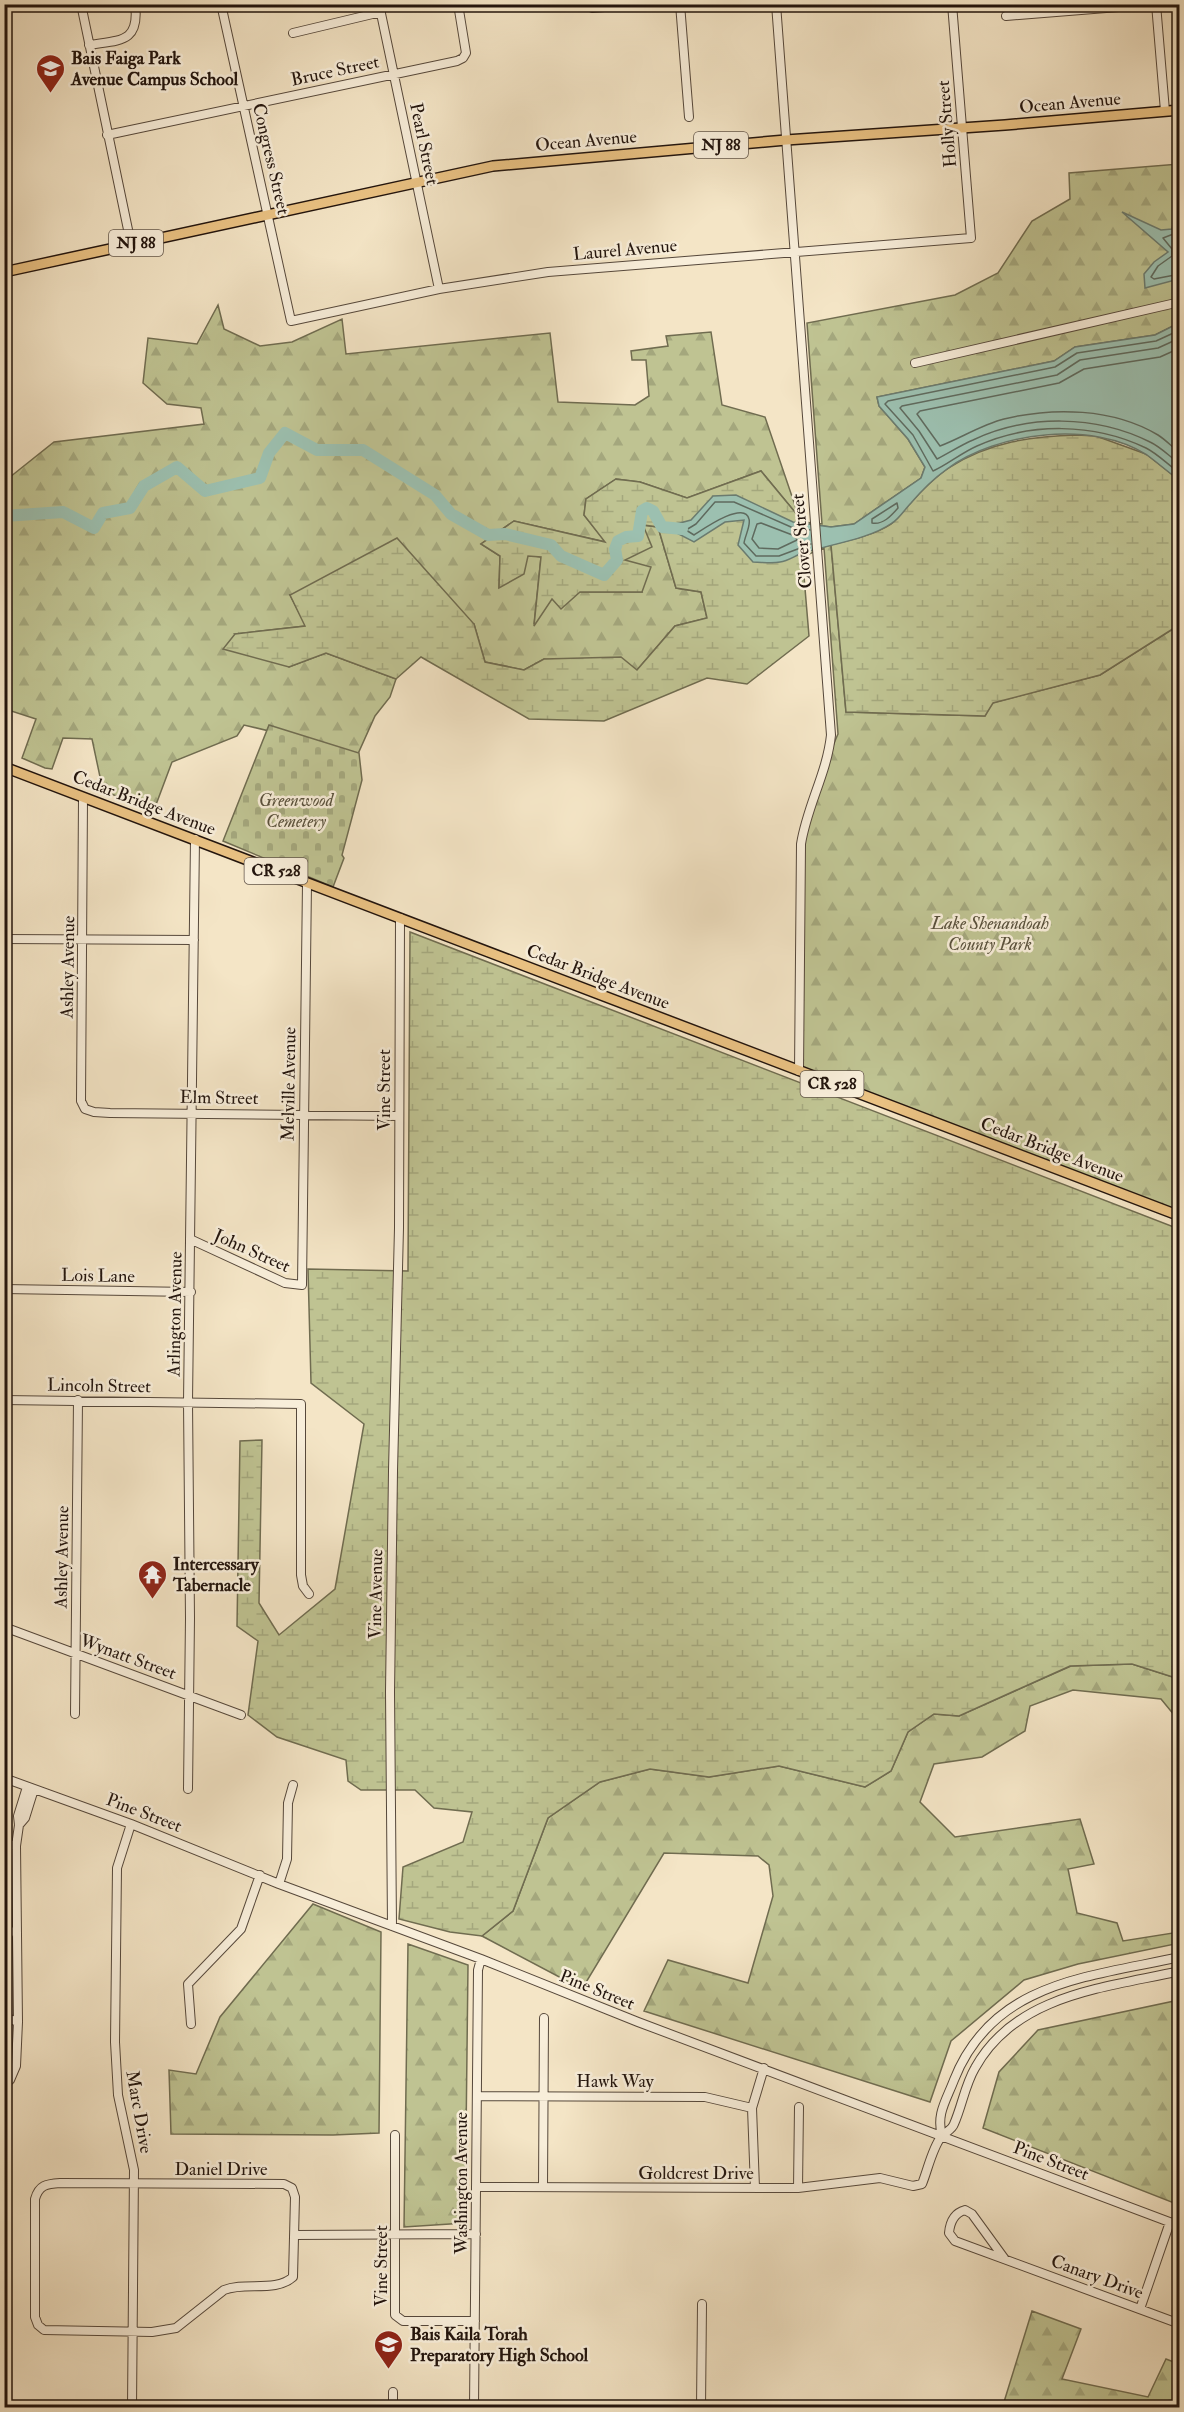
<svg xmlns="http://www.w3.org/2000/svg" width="1184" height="2412" font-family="'IM FELL Double Pica',serif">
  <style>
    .forest { fill: url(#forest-firs); stroke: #706c50; stroke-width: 1.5 }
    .wetland { fill: url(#wetland-marsh); stroke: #706c50; stroke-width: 1.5 }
    .cemetery { fill: url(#cemetery-stones); stroke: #706c50; stroke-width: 1.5 }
    .water { fill: #9cc0b0; stroke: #6b7b6f; stroke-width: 1.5 }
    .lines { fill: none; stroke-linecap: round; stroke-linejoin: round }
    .shore { stroke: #5f6a5e; stroke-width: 1.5 }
    .river { stroke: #9cc0b0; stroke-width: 12 }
    .minor-casing { stroke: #56483b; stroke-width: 10 }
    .major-casing { stroke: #22140d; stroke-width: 12 }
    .minor { stroke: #f8eeda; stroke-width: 8 }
    .major { stroke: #eac283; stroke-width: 9 }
    .labels { text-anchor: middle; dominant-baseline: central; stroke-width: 5; stroke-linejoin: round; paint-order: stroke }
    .shield { fill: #f8eeda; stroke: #62554a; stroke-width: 1.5 }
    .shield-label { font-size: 16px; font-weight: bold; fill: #22140d }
    .poi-label { font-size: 18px; font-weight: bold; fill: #22140d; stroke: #f8eeda; text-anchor: start }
    .street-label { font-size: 18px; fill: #22140d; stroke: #f8eeda }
    .park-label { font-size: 18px; font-style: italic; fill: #59513c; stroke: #f8eeda }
  </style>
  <defs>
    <pattern id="forest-firs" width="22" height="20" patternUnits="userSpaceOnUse" patternTransform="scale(1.5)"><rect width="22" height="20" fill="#bfc392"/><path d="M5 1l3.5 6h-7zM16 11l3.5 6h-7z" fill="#a4a77d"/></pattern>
    <pattern id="wetland-marsh" width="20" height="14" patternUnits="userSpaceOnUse" patternTransform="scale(1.5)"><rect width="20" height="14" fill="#bfc392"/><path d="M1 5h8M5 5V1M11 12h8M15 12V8" fill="none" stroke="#a4a77d"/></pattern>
    <pattern id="cemetery-stones" width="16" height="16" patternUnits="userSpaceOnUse" patternTransform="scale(1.5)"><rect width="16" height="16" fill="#bfc392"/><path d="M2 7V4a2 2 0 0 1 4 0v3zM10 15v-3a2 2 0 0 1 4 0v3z" fill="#a4a77d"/></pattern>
  </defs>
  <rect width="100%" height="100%" fill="#f4e5c6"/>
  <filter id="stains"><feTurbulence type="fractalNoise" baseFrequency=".00333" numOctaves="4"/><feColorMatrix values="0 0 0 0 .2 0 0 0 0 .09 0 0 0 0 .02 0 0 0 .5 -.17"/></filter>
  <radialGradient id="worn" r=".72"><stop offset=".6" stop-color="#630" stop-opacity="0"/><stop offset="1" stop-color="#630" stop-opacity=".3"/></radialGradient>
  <!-- forest -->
  <path class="forest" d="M1179 164V323L1155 335 1075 347 1054 361 877 397 879 406 908 439 925 467 921 478 854 524 831 527 793 522 735 495 713 496 691 520 665 527 694 542 725 522 745 519 738 545 753 562H780L805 552 831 545 846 712 985 716 992 703 1100 675 1179 625V1216L799 1071 801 844C805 818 816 795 825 770 829 758 832 747 838 734L824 548 781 565H752L736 547 739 523 725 526 694 545 660 528 691 517 712 493H736L770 509 788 512 794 521 822 524 807 323 955 295 998 273 1032 221 1070 199 1069 173Z
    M218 305 224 329 260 346 292 342 342 319 346 354 550 333 558 402 635 405 649 396 646 360H632L631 351 668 346 666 336 711 332 722 405 765 417 799 517 761 471 687 498 640 482 616 479 586 499 584 515 606 542 514 521 481 544 500 556 499 587 528 555 541 557 534 624 552 598 580 592H642L625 560 642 525 658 527 676 588 701 592 707 618 675 626 637 670 544 659 524 670 485 662 474 624 290 595 306 626 235 634 289 667 326 653 396 679 390 697 375 716 357 756 311 741 244 725 237 736 172 762 154 810 103 791 92 739 63 738 52 769 45 768 22 758 36 719 5 709V481L54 442 204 424 201 408 167 404 143 383 148 338 197 344Z
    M1132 1664 1179 1679V1721L1161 1699 1073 1690 1030 1706 1025 1731 982 1757 934 1764 920 1802 955 1837 1080 1819 1094 1864 1068 1869 1077 1913 1117 1923 1123 1941 1179 1932 1180 1943 1078 1964 1024 1980 951 2041 930 2102 644 2011 668 1960 748 1983 773 1896 769 1865 758 1856 664 1853 582 1989 482 1936 513 1911 548 1818 600 1782 650 1769 709 1777 779 1766 865 1787 891 1771 908 1732 934 1714 959 1716 1071 1666Z
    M313 1904 381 1932 379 2133 333 2135 171 2134 169 2070 196 2074 220 2017Z
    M408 1944 468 1965 465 2223 404 2227Z
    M1179 2000V2205L983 2128 999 2072 1038 2030Z
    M1032 2311 1081 2329 1062 2379 1148 2397 1166 2359 1179 2364V2399C1123 2409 1061 2412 1004 2402Z"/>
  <!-- wetland -->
  <path class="wetland" d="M1077 435 1096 436 1146 454 1179 480V625L1100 675 993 703 985 716 846 712 831 545C851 540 874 535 891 524 897 520 902 512 907 507 920 492 933 478 950 467 990 442 1032 436 1077 435Z
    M761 471 799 517 809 636 747 684 707 678 604 721 529 719 421 657 396 679 326 653 289 667 223 649 235 634 305 626 290 595 397 538 474 624 485 662 524 670 544 659 621 657 637 670 675 626 707 618 701 592 676 588 658 527 643 525 652 547 625 560 651 567 642 592H580L561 609 552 599 534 626 541 557 528 556 524 574 499 588 500 556 481 544 514 521 605 542 584 515 586 499 616 479 640 482 687 498Z
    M410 932 1179 1229V1679L1132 1664 1070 1666 959 1716 934 1714 908 1732 891 1771 865 1787 779 1766 709 1777 650 1769 600 1782 548 1818 513 1911 482 1936 450 1932 399 1919 403 1867 463 1842 472 1812 434 1808 415 1790H361L348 1781 346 1760 277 1737 248 1715 258 1641 237 1626 240 1441 262 1440 259 1603 279 1635 335 1589 364 1424 311 1383 308 1269 408 1271Z"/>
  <!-- cemetery -->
  <path class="cemetery" d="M269 725 359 753 362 780 342 855 344 858 333 887 223 841Z"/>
  <!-- water -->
  <path class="water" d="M1179 199V279L1145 288 1144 274 1154 262 1168 252 1122 212 1161 230 1172 229Z
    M1179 323V480C1168 472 1158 463 1147 455 1093 420 997 432 947 469 933 479 922 490 911 503 905 509 899 519 892 523 869 539 832 544 806 552 797 554 789 561 780 562 772 564 761 562 753 562L738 545 744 520 725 522 694 542 665 527 691 520 713 496 736 495 793 522 831 527 854 524 921 478 925 467 908 439 879 406 877 397 1054 361 1075 347 1155 335Z"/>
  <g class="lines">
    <!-- shore -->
    <path class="shore" d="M1180 225 1176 233 1163 238 1172 249V256L1158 266 1151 277 1154 279 1180 274
      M1180 330 1156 341 1077 353 1055 367 888 401 885 404 913 435 933 471C947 465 961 453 977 446 1030 422 1094 423 1146 448 1158 454 1168 465 1180 473
      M1180 338 1158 348 1080 360 1057 375 902 406 900 408 919 431 937 459C949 453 961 445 973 440 1028 414 1096 415 1150 442 1161 447 1170 457 1180 464
      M1180 348 1160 357 1084 369 1059 383 920 411 917 414 940 446C961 438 981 425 1004 419 1053 407 1113 408 1158 435 1166 440 1172 447 1180 453
      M897 503 898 508C891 516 883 525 872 523V519Z
      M761 523 795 536 797 540 778 549 759 548 752 539 757 524Z
      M810 530 791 527 734 502H715L696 524 686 530 694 535C702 530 744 500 749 519 751 525 745 536 744 543L756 556H779L811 544"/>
    <!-- river -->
    <path class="river" d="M4 516 63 512 94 528 103 513 130 508 144 486 177 467 205 491 260 478 269 453 285 433 317 450H363L435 495 451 514 488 535 505 534 551 545 561 556 604 575 617 560 615 549 618 541 626 537 638 536 642 511 647 508 653 511 662 527 682 529"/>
    <defs>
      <path id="minor" d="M81 4 131 244
        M221 4 291 321 439 289 548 272 971 238 952 4
        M379 4 439 289
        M588 4 592 8 642 4
        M680 4 689 117
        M776 4 831 735C827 773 807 806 801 844L799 1071
        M1156 4 1165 111
        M1006 16 1156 4
        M293 33 381 12
        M89 45C120 40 140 43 135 4
        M107 135 457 61 463 58 466 53 458 4
        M915 363 1180 302
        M83 798 81 1101 85 1109 94 1112 110 1113 399 1116
        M4 939 194 940
        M192 1240 285 1283 302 1285 307 883
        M4 1289 191 1292
        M4 1400 301 1404V1575L303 1586 309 1594
        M4 1627 241 1715
        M75 1714 78 1400
        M4 1778 131 1824 279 1884 481 1959 638 2022 1180 2226
        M188 1789 190 1618 188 1402 195 839
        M131 1824 117 1868 115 2042 118 2095 134 2170 132 2408
        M19 1825 25 1818 34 1789
        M4 1843 16 1846
        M279 1884 287 1859 288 1803 293 1785
        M392 1926 390 1692 393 1471 399 1228 400 918
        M4 1929 17 1933
        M4 2017 18 2022
        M191 2024 188 1984 241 1929 260 1875
        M4 2085 10 2080 16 2066 18 2022 16 1846 19 1825 18 1816 27 1787
        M477 2096 705 2097 752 2108
        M395 2135V2315L403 2321H475
        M942 2136C936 2114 946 2101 954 2080 993 1981 1090 1977 1180 1957
        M60 2183 284 2184 292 2188 295 2197 293 2277C275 2293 245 2281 224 2290L176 2328 152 2332 44 2330 38 2325 35 2317V2199C39 2185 46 2184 60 2183Z
        M476 2187 798 2188 880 2178 913 2186 922 2184C928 2169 932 2149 941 2137 945 2132 952 2130 954 2124 962 2106 965 2085 975 2068 1016 1994 1105 1988 1180 1971
        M543 2187 544 2018
        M755 2188 752 2108 764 2068
        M798 2188 799 2107
        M295 2235 476 2234
        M1004 2258 972 2214 965 2210C954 2213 950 2222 949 2233L955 2241 1180 2324
        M1140 2309 1170 2222
        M393 2408V2392
        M474 2408 478 1970 481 1959
        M701 2408 702 2304"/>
      <path id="major" d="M4 272 493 166 786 140 1005 125 1180 110
        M4 767 1180 1216"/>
    </defs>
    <!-- minor casing -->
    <use href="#minor" class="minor-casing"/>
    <!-- major casing -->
    <use href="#major" class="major-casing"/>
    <!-- minor -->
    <use href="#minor" class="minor"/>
    <!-- major -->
    <use href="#major" class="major"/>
  </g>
  <!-- icons -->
  <defs>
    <symbol id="school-pin" viewBox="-11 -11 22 30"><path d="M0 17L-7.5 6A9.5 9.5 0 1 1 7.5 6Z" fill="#8f2418" stroke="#f8eeda"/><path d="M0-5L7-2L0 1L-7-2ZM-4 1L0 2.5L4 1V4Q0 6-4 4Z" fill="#fff"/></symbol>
    <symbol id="temple-pin" viewBox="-11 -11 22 30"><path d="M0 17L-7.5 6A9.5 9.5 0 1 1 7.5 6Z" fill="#8f2418" stroke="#f8eeda"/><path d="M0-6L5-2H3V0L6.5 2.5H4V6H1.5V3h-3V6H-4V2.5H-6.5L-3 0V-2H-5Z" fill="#fff"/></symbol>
  </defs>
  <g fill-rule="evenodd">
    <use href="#school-pin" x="34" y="52" width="33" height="45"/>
    <use href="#temple-pin" x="136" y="1558" width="33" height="45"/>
    <use href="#school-pin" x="372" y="2328" width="33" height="45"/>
  </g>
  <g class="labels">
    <!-- shield labels -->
    <g class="shield">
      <rect x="694" y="132" width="54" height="26" rx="4.5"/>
      <rect x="109" y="230" width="54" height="26" rx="4.5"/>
      <rect x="244.5" y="858" width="63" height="26" rx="4.5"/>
      <rect x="800.5" y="1071" width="63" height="26" rx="4.5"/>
    </g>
    <g class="shield-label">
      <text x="721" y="145">NJ 88</text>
      <text x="136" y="243">NJ 88</text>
      <text x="276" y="871">CR 528</text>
      <text x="832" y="1084">CR 528</text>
    </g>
    <!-- poi labels -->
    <g class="poi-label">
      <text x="71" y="58">Bais Faiga Park<tspan x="71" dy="21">Avenue Campus School</tspan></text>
      <text x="173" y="1564">Intercessary<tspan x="173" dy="21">Tabernacle</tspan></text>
      <text x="410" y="2334">Bais Kaila Torah<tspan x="410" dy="21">Preparatory High School</tspan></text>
    </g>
    <!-- street labels -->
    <g class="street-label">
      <text transform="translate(335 71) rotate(-12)">Bruce Street</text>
      <text transform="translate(1070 103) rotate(-5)">Ocean Avenue</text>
      <text transform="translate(947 124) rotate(-95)">Holly Street</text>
      <text transform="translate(586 141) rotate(-5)">Ocean Avenue</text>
      <text transform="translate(424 144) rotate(78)">Pearl Street</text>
      <text transform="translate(271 159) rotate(77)">Congress Street</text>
      <text transform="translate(625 250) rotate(-5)">Laurel Avenue</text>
      <text transform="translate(802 541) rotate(-95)">Clover Street</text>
      <text transform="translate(144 803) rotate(21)">Cedar Bridge Avenue</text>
      <text transform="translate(68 967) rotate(-89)">Ashley Avenue</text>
      <text transform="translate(598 977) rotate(21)">Cedar Bridge Avenue</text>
      <text transform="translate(289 1084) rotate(-89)">Melville Avenue</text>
      <text transform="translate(384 1090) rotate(-90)">Vine Street</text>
      <text transform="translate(219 1098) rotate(1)">Elm Street</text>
      <text transform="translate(1052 1150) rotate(21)">Cedar Bridge Avenue</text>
      <text transform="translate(252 1251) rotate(24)">John Street</text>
      <text transform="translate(98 1276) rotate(1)">Lois Lane</text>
      <text transform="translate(175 1314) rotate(-89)">Arlington Avenue</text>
      <text transform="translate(99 1386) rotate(1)">Lincoln Street</text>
      <text transform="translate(62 1557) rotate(-89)">Ashley Avenue</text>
      <text transform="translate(376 1594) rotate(-89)">Vine Avenue</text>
      <text transform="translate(128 1657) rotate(20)">Wynatt Street</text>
      <text transform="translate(144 1813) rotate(21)">Pine Street</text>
      <text transform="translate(597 1990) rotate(22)">Pine Street</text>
      <text x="615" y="2081">Hawk Way</text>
      <text transform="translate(139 2112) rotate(80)">Marc Drive</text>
      <text transform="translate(1051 2161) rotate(21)">Pine Street</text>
      <text x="221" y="2169">Daniel Drive</text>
      <text x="696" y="2173">Goldcrest Drive</text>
      <text transform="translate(461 2183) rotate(-90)">Washington Avenue</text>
      <text transform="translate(381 2266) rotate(-90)">Vine Street</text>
      <text transform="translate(1097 2277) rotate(20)">Canary Drive</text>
    </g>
    <!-- park labels -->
    <g class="park-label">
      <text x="296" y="800">Greenwood<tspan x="296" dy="21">Cemetery</tspan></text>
      <text x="990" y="923">Lake Shenandoah<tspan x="990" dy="21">County Park</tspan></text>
    </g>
  </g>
  <!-- margin -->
  <rect width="1184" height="2412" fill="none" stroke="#f4e5c6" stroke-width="24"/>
  <rect x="6" y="6" width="1172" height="2400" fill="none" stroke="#22140d" stroke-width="3"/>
  <rect x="12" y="12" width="1160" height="2388" fill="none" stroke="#22140d" stroke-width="1.5"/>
  <rect width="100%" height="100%" filter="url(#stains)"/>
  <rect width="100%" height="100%" fill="url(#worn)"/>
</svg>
